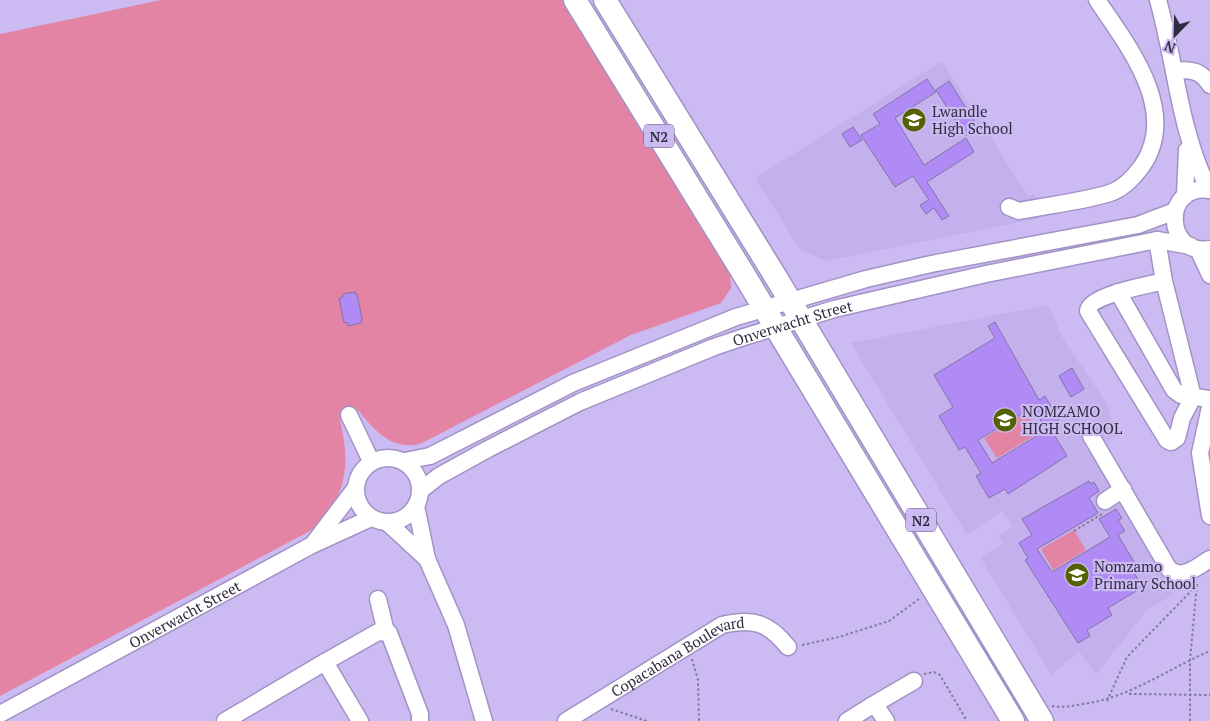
<svg xmlns="http://www.w3.org/2000/svg" width="1210" height="721" font-family="'PT Serif',serif">
  <style>
    .built { fill: #c3b0ed }
    .green { fill: #e484a5 }
    .building { fill: #b08bf6; stroke: #8373a6 }
    .lines { fill: none; stroke-linecap: round; stroke-linejoin: round }
    .minor-casing { stroke: #a292c6; stroke-width: 19 }
    .highway-casing { stroke: #a292c6; stroke-width: 25 }
    .path { stroke: #84789f; stroke-width: 2; stroke-dasharray: 2.5 2.5; stroke-linecap: butt }
    .minor { stroke: #fff; stroke-width: 16 }
    .highway { stroke: #fff; stroke-width: 22 }
    .labels { text-anchor: middle; dominant-baseline: central; stroke-width: 4.5; stroke-linejoin: round; paint-order: stroke }
    .shield { fill: #ccbbf2; stroke: #605776; stroke-width: 1 }
    .shield-label { font-size: 14px; font-weight: bold; fill: #322c41 }
    .poi-label { font-size: 15px; fill: #322c41; stroke: #ccbbf2; text-anchor: start }
    .street-label { font-size: 15px; fill: #322c41; stroke: #ccbbf2 }
  </style>
  <rect width="100%" height="100%" fill="#ccbbf2"/>
  <!-- built -->
  <path class="built" d="M942 61 1028 196 1035 194 1040 218 826 261 800 249 755 178Z
    M1048 305 1062 337 1107 404 1117 435 1090 453 1174 594 1147 610 1096 675 1079 651 1051 675 980 557 1003 544 998 536 1013 526 1002 511 967 535 851 343Z"/>
  <!-- green -->
  <path class="green" d="M161 0H565L730 271 731 288 721 303 631 335 420 444C393 450 375 432 359 411L340 420C351 466 347 499 310 531L0 696V34Z
    M1027 412 1039 433 997 458 984 438Z
    M1074 530 1086 550 1053 570 1041 549Z"/>
  <!-- building -->
  <path class="building" d="M927 79 936 92 895 118 924 165 966 138 974 152 927 182 949 216 942 220 934 208 926 214 920 205 929 200 913 176 895 187 861 135 880 124 873 114Z
    M949 81 978 127 965 136 936 90Z
    M853 127 862 140 850 147 842 134Z
    M355 292V294H357L362 319 361 323 348 326 347 322 344 323 339 298 343 297V294Z
    M995 322 1039 400 1045 396 1059 420 1045 428 1033 407 978 440 992 463 1050 428 1067 456 1008 494 1005 489 989 498 976 476 981 473 965 447 959 450 939 416 953 407 934 375 995 338 988 326Z
    M1072 368 1084 389 1071 397 1059 376Z
    M1089 481 1091 484 1094 482 1099 491 1089 498 1098 513 1037 549 1052 572 1110 537 1099 519 1116 509 1122 518 1118 520 1125 531 1118 535 1139 570 1134 573 1143 587 1108 608 1112 615 1087 630 1090 636 1078 643 1025 560 1028 558 1019 543 1032 535 1022 519Z"/>
  <g class="lines">
    <defs>
      <g id="minor">
        <path d="M1158 0C1176 64 1179 130 1209 190"/>
        <path d="M1174 71C1190 69 1201 70 1210 85"/>
        <path d="M1210 190C1161 183 1165 257 1210 249"/>
        <path d="M1185 196 1187 150"/>
        <path d="M1009 207 1019 211C1048 205 1081 202 1110 193 1122 189 1134 177 1142 166 1180 111 1128 46 1097 0"/>
        <path d="M1157 240 1164 281 1193 397 1182 418 1177 438 1171 442 1167 440 1088 311C1089 295 1149 285 1164 281"/>
        <path d="M1198 249 1210 275"/>
        <path d="M1118 292 1174 390 1181 395 1210 399"/>
        <path d="M1210 407 1200 453 1210 516"/>
        <path d="M349 415 371 461"/>
        <path d="M1091 436 1169 569C1182 581 1198 566 1210 559"/>
        <circle cx="388" cy="490" r="32"/>
        <path d="M405 461 430 456 573 383 736 317 866 279 931 264 1138 225 1175 211"/>
        <path id="s1" d="M421 490 439 476 488 449 580 402 714 347 744 337 834 309 986 274 1157 240 1191 246"/>
        <path d="M1105 501 1123 489"/>
        <path d="M416 506 427 559 456 625 484 721"/>
        <path d="M388 523 427 559"/>
        <path d="M313 544 354 490"/>
        <path d="M378 599 386 632"/>
        <path d="M325 662 378 632 389 633 420 714V721"/>
        <path d="M871 706 914 681"/>
        <path id="s2" d="M0 714 312 545 371 518"/>
        <path d="M225 721 325 662 360 721"/>
        <path id="s3" d="M566 721 722 625C753 618 768 622 788 647"/>
        <path d="M847 721 871 706 878 709 886 721"/>
      </g>
      <path id="highway" d="M575 0 743 273 1013 721
        M605 0 777 279 1042 721"/>
    </defs>
    <!-- minor casing -->
    <use href="#minor" class="minor-casing"/>
    <!-- highway casing -->
    <use href="#highway" class="highway-casing"/>
    <!-- path -->
    <path class="path" d="M1074 531 1102 514
      M802 645 839 637 889 621 919 599
      M692 659 698 680 699 721
      M924 674 934 672 940 675 967 721
      M1129 694 1210 695
      M1107 701 1127 657 1196 586
      M1052 706C1062 708 1072 706 1083 704 1132 697 1165 670 1210 651
      M611 709 647 721
      M1190 721V660L1197 584"/>
    <!-- minor -->
    <use href="#minor" class="minor"/>
    <!-- highway -->
    <use href="#highway" class="highway"/>
  </g>
  <!-- icons -->
  <defs>
    <symbol id="school-disc" viewBox="-11 -11 22 22"><circle r="9.5" fill="#546103" stroke="#ccbbf2"/><path d="M0-5L7-2L0 1L-7-2ZM-4 1L0 2.5L4 1V4Q0 6-4 4Z" fill="#fff"/></symbol>
  </defs>
  <g fill-rule="evenodd">
    <use href="#school-disc" x="900" y="106" width="28" height="28"/>
    <use href="#school-disc" x="991" y="406" width="28" height="28"/>
    <use href="#school-disc" x="1063" y="561" width="28" height="28"/>
  </g>
  <g class="labels">
    <!-- shield labels -->
    <g class="shield">
      <rect x="644" y="124.5" width="30" height="23" rx="4"/>
      <rect x="906" y="508.5" width="30" height="23" rx="4"/>
    </g>
    <g class="shield-label">
      <text x="659" y="136">N2</text>
      <text x="921" y="520">N2</text>
    </g>
    <!-- poi labels -->
    <g class="poi-label">
      <text x="932" y="111">Lwandle<tspan x="932" dy="17">High School</tspan></text>
      <text x="1022" y="411">NOMZAMO<tspan x="1022" dy="17">HIGH SCHOOL</tspan></text>
      <text x="1094" y="566">Nomzamo<tspan x="1094" dy="17">Primary School</tspan></text>
    </g>
    <!-- street labels -->
    <g class="street-label">
      <text stroke="none"><textPath href="#s1" startOffset="409">Onverwacht Street</textPath></text>
      <text stroke="none"><textPath href="#s2" startOffset="210">Onverwacht Street</textPath></text>
      <text stroke="none"><textPath href="#s3" startOffset="130">Copacabana Boulevard</textPath></text>
    </g>
  </g>
  <!-- north arrow -->
  <g transform="translate(1175 35) rotate(203)" stroke="#ccbbf2" stroke-width="4" paint-order="stroke">
  <path d="M0-4L9 19L0 12L-9 19Z" fill="#322c41"/>
  <text y="-8" font-size="14" font-weight="bold" text-anchor="middle" fill="#322c41">N</text>
  </g>
</svg>
